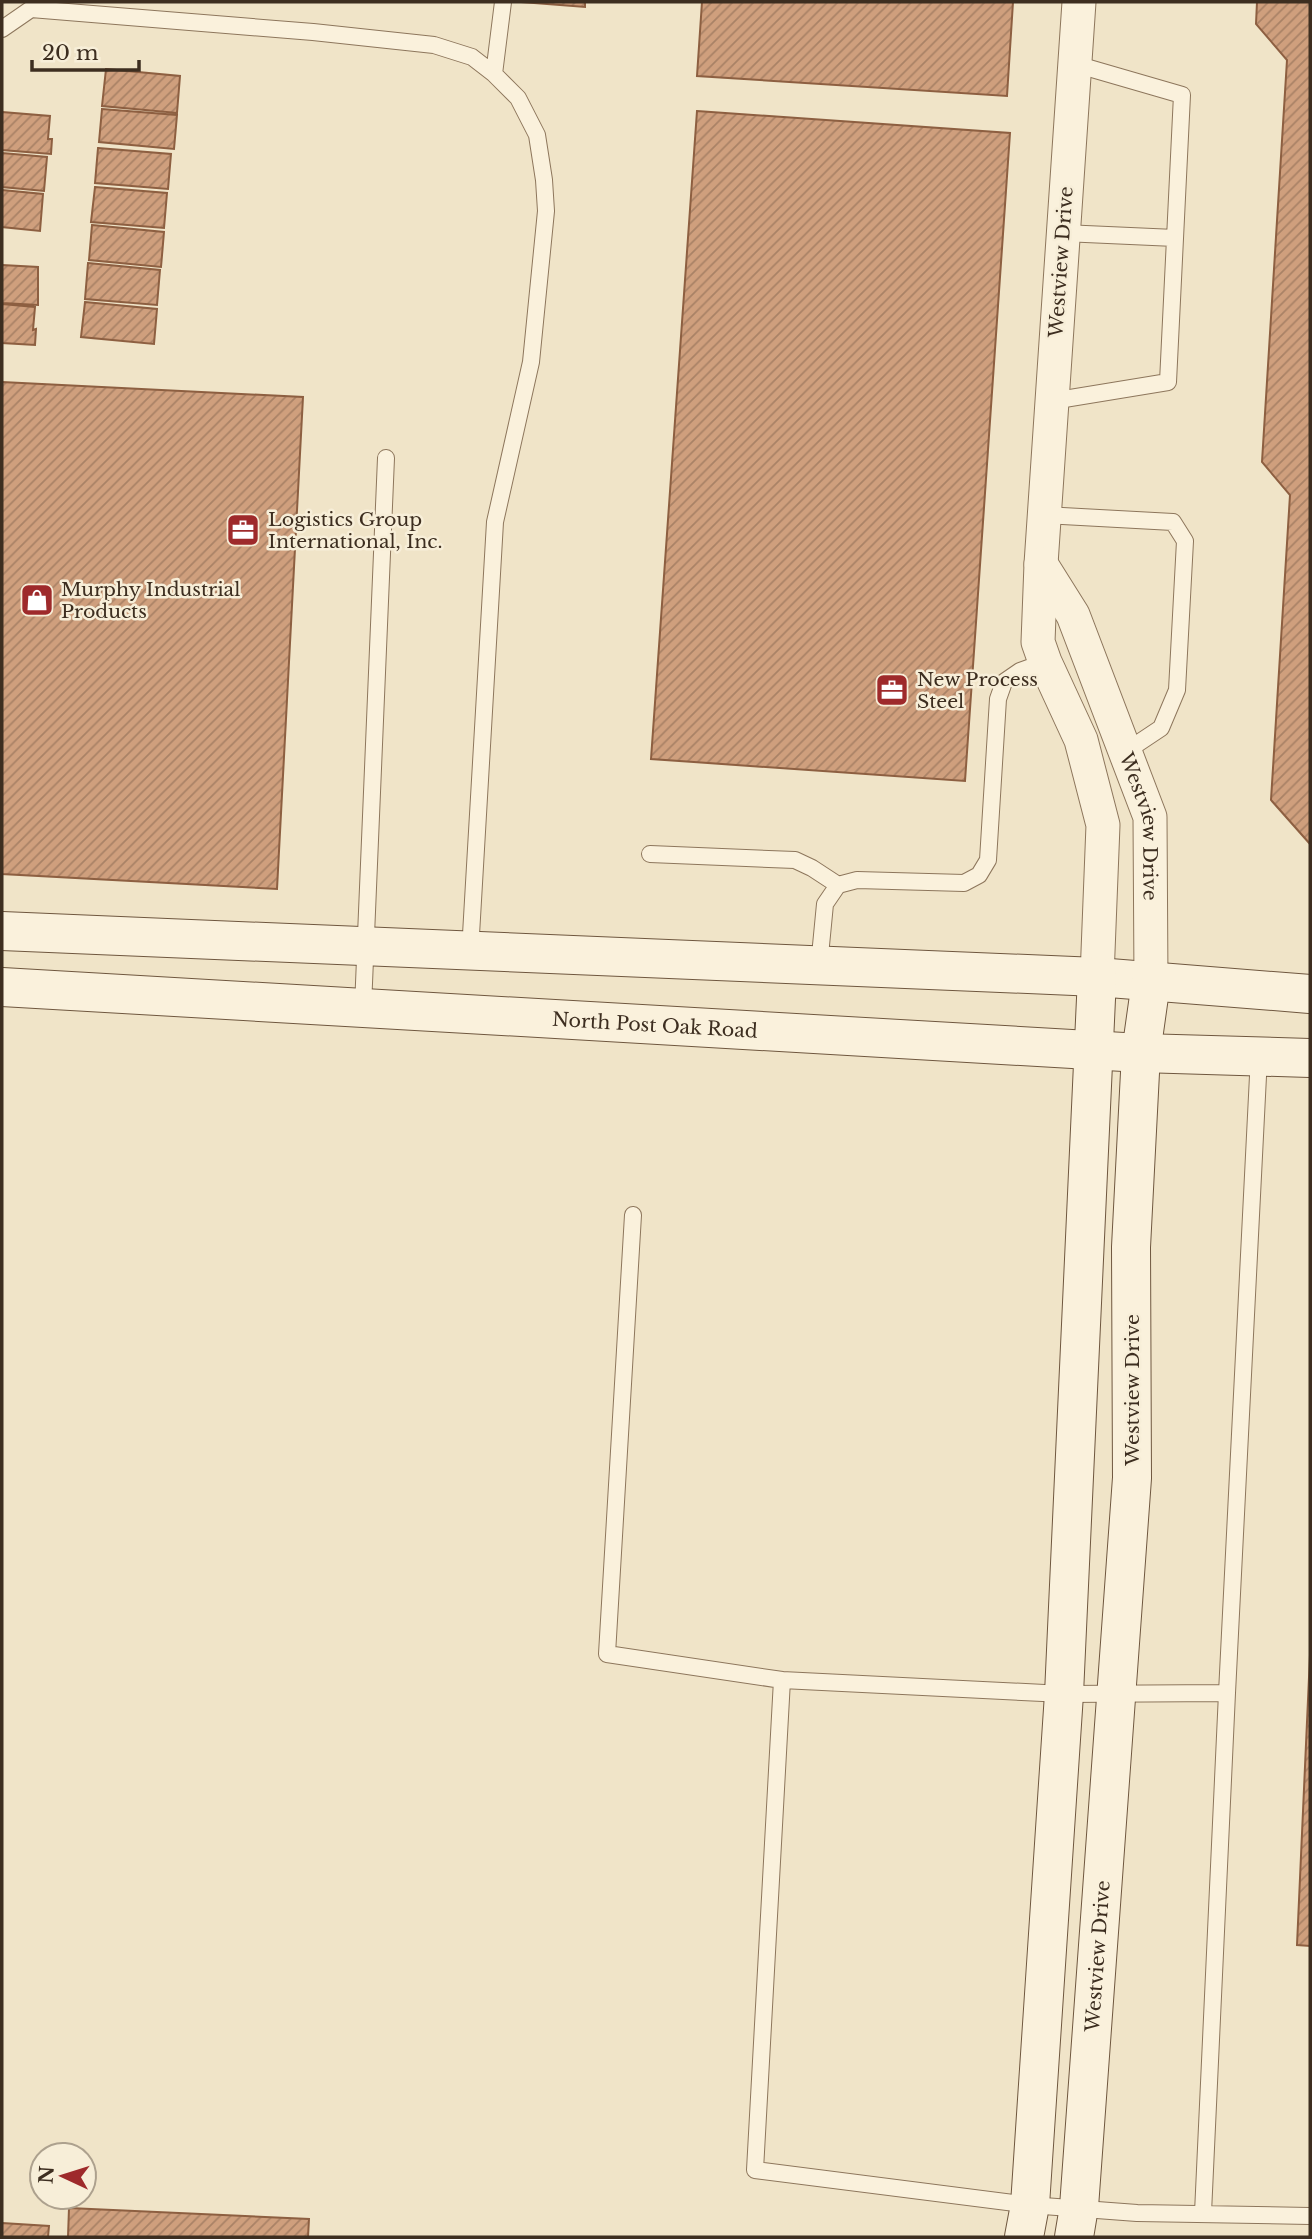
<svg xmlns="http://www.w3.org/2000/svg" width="1312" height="2239" font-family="'Libre Baskerville',serif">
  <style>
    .building { fill: url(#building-hatch); stroke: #8d5f41; stroke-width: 2 }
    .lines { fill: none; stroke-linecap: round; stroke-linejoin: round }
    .lane-casing { stroke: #8d765c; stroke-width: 18 }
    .street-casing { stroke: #8d765c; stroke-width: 35 }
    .secondary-casing { stroke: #6f573f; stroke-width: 40 }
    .lane { stroke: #faf1dc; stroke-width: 16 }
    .street { stroke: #faf1dc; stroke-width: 33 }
    .secondary { stroke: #faf1dc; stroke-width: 38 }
    .labels { text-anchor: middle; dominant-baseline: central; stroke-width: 5; stroke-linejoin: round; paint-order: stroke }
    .street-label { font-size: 19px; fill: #3d2e20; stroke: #f7eed8 }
    .poi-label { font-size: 19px; fill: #3d2e20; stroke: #f7eed8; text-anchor: start }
  </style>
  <defs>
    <pattern id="building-hatch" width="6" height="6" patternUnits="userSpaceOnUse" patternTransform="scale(1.75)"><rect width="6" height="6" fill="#cf9f7d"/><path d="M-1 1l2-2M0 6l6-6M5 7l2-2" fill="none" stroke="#a98266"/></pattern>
  </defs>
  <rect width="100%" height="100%" fill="#f0e4c8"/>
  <!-- building -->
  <path class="building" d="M521 2H585V7Z
    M702 2H1013L1007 96 697 76Z
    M1257 2H1310V844L1271 800 1290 495 1262 462 1287 60 1256 24Z
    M106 69 180 76 177 113 102 106Z
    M102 109 177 115 174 149 99 142Z
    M697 111 1010 133 965 781 651 759Z
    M2 112 50 116 48 139H52L51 154 2 150Z
    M98 148 171 154 168 189 95 183Z
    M2 153 47 157 44 191 2 187Z
    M95 187 167 193 164 228 91 222Z
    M2 190 43 194 40 231 2 227Z
    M92 225 164 232 161 267 89 260Z
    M88 263 160 270 157 305 85 299Z
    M2 265 38 267V305L2 303Z
    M85 302 157 309 154 344 81 337Z
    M2 304 35 307 33 330 36 329 35 345 2 343Z
    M2 382 303 397 277 889 2 874Z
    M1310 1655V1946L1297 1945Z
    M69 2208 309 2219 308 2237H68Z
    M2 2223 49 2226 48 2237H2Z"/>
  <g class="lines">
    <defs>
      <path id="lane" d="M2 29 31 9 313 32 434 45 472 57 494 74 518 98 537 135 544 180 546 211 531 362 495 522 470 952
        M494 74 503 2
        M1063 233 1175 238
        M1052 401 1168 382 1182 95 1075 64
        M1044 515 1173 522 1185 541 1177 690 1161 728 1125 752
        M650 854 795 860 812 868 838 885
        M819 966 825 904 838 885 857 880 964 883 979 875 988 860 998 699 1004 682 1020 671 1045 662
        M363 1007 386 458
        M633 1215 607 1654 782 1680
        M1227 1693 1259 1056
        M1203 2213 1227 1693 1064 1694 782 1680 755 2170 1030 2205 1137 2213 1310 2216"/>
      <g id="street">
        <path d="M1079 2 1041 564 1038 642 1045 662 1081 740 1103 825 1097 977"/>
        <path id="s1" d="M1041 564 1073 615 1150 817 1151 982"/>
      </g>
      <g id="secondary">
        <path d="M2 931 1097 977 1310 994"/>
        <path id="s2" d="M2 987 1141 1053 1310 1058"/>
        <path d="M1024 2237 1030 2205 1064 1694 1097 977"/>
        <path id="s3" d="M1074 2237 1079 2207 1132 1478 1131 1247 1141 1053 1151 982"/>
      </g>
    </defs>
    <!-- lane casing -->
    <use href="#lane" class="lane-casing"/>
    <!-- street casing -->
    <use href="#street" class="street-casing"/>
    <!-- secondary casing -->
    <use href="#secondary" class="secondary-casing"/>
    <!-- lane -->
    <use href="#lane" class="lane"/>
    <!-- street -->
    <use href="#street" class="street"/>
    <!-- secondary -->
    <use href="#secondary" class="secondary"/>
  </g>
  <!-- icons -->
  <defs>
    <symbol id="office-square" viewBox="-11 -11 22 22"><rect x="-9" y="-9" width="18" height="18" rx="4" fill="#9e2a2b" stroke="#f7eed8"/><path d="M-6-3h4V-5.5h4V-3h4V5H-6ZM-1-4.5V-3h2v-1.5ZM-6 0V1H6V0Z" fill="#fff"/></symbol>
    <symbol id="shop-square" viewBox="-11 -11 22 22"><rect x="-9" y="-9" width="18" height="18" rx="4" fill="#9e2a2b" stroke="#f7eed8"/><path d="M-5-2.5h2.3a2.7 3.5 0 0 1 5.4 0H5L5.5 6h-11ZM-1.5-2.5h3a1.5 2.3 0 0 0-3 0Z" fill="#fff"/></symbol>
  </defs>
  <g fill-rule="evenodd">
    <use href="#office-square" x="224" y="511" width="38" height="38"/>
    <use href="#shop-square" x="18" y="581" width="38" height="38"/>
    <use href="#office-square" x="873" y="671" width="38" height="38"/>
  </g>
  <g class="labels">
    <!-- street labels -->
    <g class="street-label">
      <text transform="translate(1061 262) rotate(-86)">Westview Drive</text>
      <text stroke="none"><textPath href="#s1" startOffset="284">Westview Drive</textPath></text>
      <text stroke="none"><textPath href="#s2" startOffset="654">North Post Oak Road</textPath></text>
      <text transform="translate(1132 1390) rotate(-90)">Westview Drive</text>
      <text stroke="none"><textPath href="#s3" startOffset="282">Westview Drive</textPath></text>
    </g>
    <!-- poi labels -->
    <g class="poi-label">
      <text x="268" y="519">Logistics Group<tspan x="268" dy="22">International, Inc.</tspan></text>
      <text x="61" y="589">Murphy Industrial<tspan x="61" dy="22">Products</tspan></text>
      <text x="917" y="679">New Process<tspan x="917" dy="22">Steel</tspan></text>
    </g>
  </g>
  <!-- border -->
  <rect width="1312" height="2239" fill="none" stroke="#3d2e20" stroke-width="7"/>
  <!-- north arrow -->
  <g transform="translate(63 2176) rotate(274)"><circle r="33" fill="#f7eed8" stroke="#ada18e" stroke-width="2"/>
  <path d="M0-5L12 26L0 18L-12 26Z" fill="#9e2a2b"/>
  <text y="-10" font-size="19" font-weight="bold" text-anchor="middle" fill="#3d2e20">N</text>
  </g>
  <!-- scale -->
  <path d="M32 60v10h107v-10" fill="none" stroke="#3d2e20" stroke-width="3.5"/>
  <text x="42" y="60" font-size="21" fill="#3d2e20" stroke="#f7eed8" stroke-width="5" paint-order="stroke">20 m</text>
</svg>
